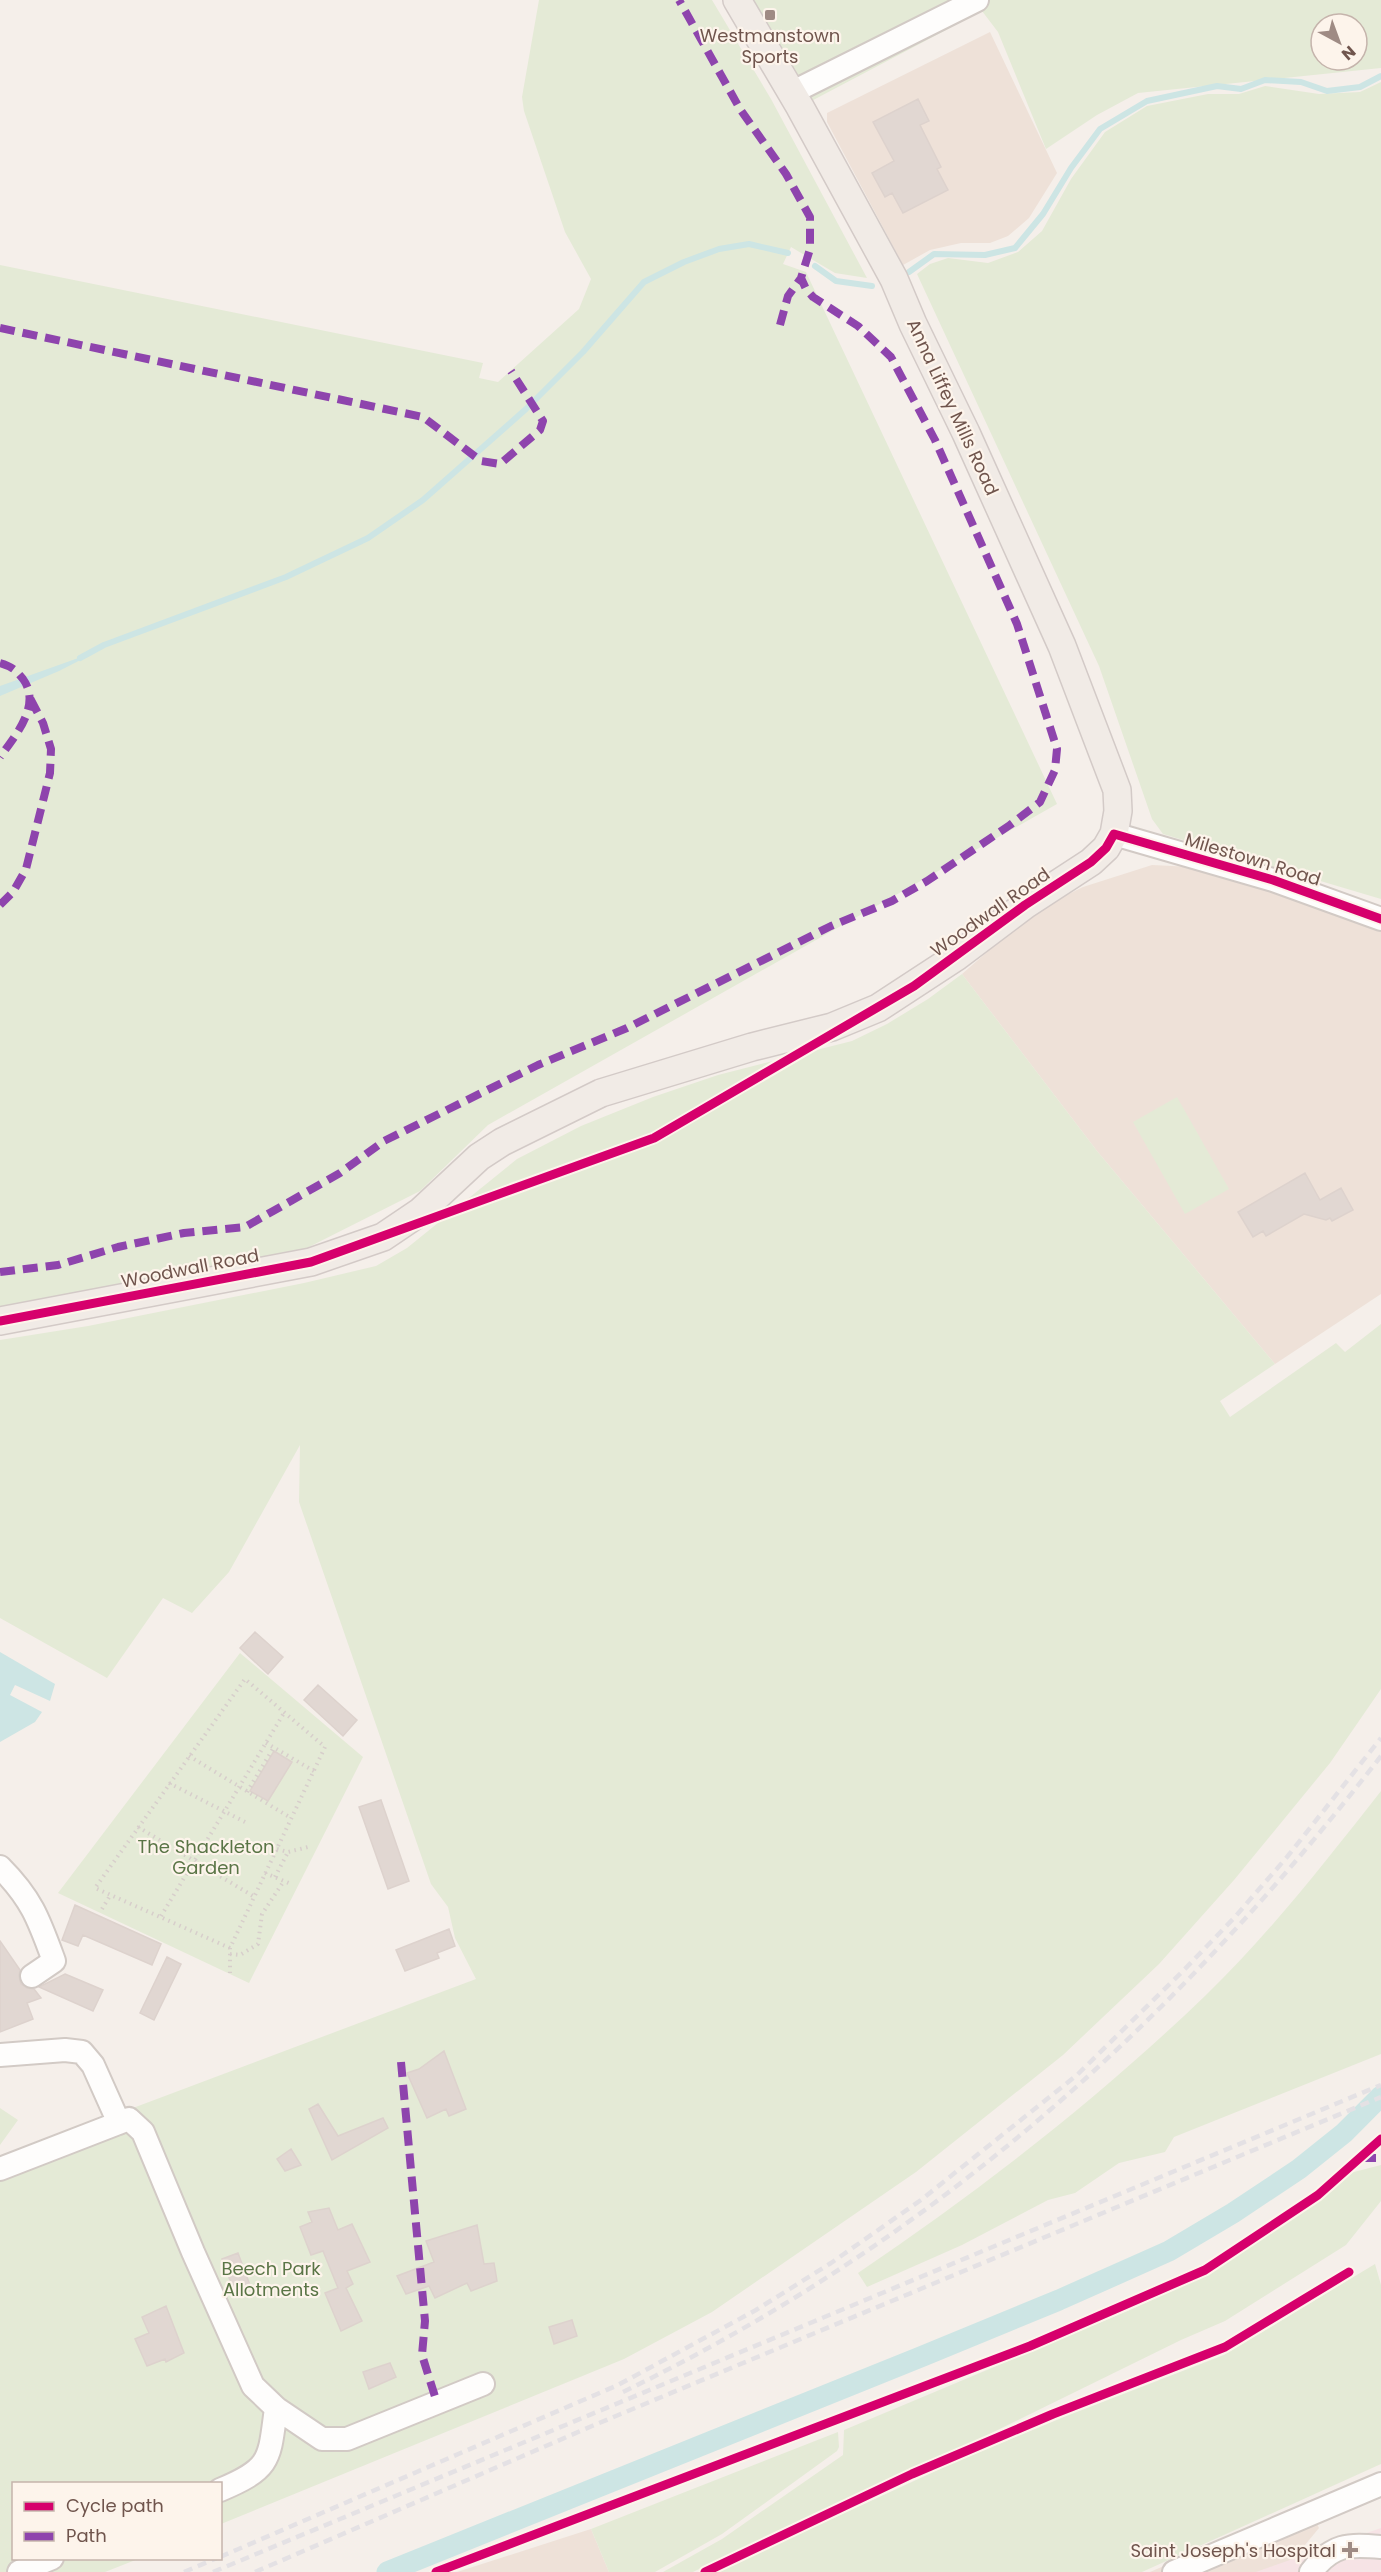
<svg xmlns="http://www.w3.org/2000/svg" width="1381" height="2572" font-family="Poppins,sans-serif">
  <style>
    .residential { fill: #eee1d8 }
    .medical { fill: #f6e3e5 }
    .green { fill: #e4ead6; fill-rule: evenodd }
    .water { fill: #cde5e4 }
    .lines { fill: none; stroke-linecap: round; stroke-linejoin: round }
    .stream { stroke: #cde5e4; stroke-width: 6 }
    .canal { stroke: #cde5e4; stroke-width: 21 }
    .building { fill: #e1d7d2; stroke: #ddd2cd; stroke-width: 1.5 }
    .minor-casing { stroke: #d2cac5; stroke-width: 26 }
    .major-casing { stroke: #d3cac7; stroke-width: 30 }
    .path { stroke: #d7cecb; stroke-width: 4; stroke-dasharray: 1.5 4.5; stroke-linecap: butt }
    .minor { stroke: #fefdfc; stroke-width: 22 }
    .major { stroke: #f1ebe6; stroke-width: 27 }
    .rail { stroke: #e4e1e4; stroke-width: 4.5; stroke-dasharray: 9 6; stroke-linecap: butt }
    .quiet { stroke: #8e44ad; stroke-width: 8; stroke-dasharray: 15 8; stroke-linecap: butt }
    .cycleway-casing { stroke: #fdf4eb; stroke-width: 13 }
    .cycleway { stroke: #d6006c; stroke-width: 9 }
    .poi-dot { fill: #9f8b84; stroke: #fdf4eb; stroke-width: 2 }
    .labels { text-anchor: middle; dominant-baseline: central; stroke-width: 4.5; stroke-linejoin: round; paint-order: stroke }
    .poi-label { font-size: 18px; fill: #70554d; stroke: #fdf4eb }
    .street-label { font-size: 18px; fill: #70554d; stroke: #fdf4eb }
    .park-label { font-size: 18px; fill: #5a7546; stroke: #fdf4eb }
  </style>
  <rect width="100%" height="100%" fill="#f5efea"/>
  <!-- residential -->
  <path class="residential" d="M990 32 1057 173 1029 218 1008 236 990 243H961L930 250 903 265 827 122V113Z
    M1152 865 1192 867 1231 878 1381 929V1294L1275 1364 1097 1151 962 974 1034 911 1083 887Z
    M1307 2504 1319 2528 1300 2551 1292 2572H1150Z
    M591 2529 609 2572H457Z"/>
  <!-- medical -->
  <path class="medical" d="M1381 2528V2572H1256Z"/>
  <!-- green -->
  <path class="green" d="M539 0H712L771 99 867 278 835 273 791 247 783 264 806 272 1057 804 488 1125 420 1191 299 1252 0 1309V265L483 363 479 378 498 382 579 309 591 279 565 232 524 111 522 97Z
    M737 0H1381V68L1138 93 1097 115 1046 149 998 32 982 11 800 107ZM1321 24H1357V60H1321Z
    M1381 82V899L1163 834 1152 819 1099 666 917 274 930 264 948 258 988 263 1018 252 1042 231 1071 179 1105 132 1147 106 1208 94H1239L1265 86 1319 94 1360 92Z
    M962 974 1097 1151 1275 1364 1220 1401 1230 1417 1336 1343 1345 1352 1381 1324V1689L1330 1763 1234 1880 1159 1964 1063 2055 916 2172 712 2312 624 2359 221 2524 220 2484H14V2558L138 2559 105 2572H0V2158L476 1979 455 1938 448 1907 431 1884 299 1502 300 1445 229 1572 192 1613 163 1598 107 1678 0 1618V1340L88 1326 304 1283 376 1266 407 1248 517 1159 581 1126 653 1097 718 1075 852 1041 887 1024 928 999Z
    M1177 1097 1229 1189 1185 1214 1133 1122Z
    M240 1653 363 1757 249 1983 58 1893Z
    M1381 1791V2054L1174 2137 1165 2152 1119 2163 1075 2193 1048 2200 962 2245 867 2287 858 2273C981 2190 1099 2098 1206 1995 1270 1933 1326 1861 1381 1791Z
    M0 2108 18 2120 0 2145Z
    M1381 2165V2201L1346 2245 1225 2321 1181 2340 975 2441 790 2525 693 2572H663L722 2539 843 2455 844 2430 1130 2310 1186 2284 1282 2223 1350 2173Z
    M1375 2264 1381 2285V2464L1142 2572H717L953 2463 1064 2417 1224 2355Z
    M838 2432 839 2447 837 2451 722 2534 655 2572H609L591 2529Z"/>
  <!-- water -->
  <path class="water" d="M98 651 59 671 0 696V686Z
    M0 1652 55 1684 50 1701 15 1685 10 1695 42 1712 35 1722 0 1742Z"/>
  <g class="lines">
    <!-- stream -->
    <path class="stream" d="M815 266 836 281 872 286
      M909 272 934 254 985 255 1015 248 1043 214 1071 168 1100 129 1147 101 1217 86 1241 89 1265 80 1301 82 1327 91 1360 87 1381 76
      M80 658 104 645 286 577 368 538 423 500 526 409 583 352 644 282 684 262 719 249 749 244 788 253"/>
    <!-- canal -->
    <path class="canal" d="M387 2572 923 2356 1059 2300 1169 2251 1233 2213 1299 2169 1344 2133 1381 2096"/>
  </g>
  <!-- building -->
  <path class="building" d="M918 99 929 121 920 125 941 167 937 169 948 190 903 213 892 193 885 197 872 173 894 161 873 122Z
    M1305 1173 1320 1200 1341 1188 1353 1210 1332 1221 1330 1218 1326 1220 1304 1214 1266 1236 1263 1231 1253 1237 1238 1212Z
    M255 1632 283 1657 268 1674 240 1648Z
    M318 1685 357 1720 343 1736 304 1700Z
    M274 1751 292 1762 268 1801 250 1791Z
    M381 1800 409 1881 388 1889 359 1807Z
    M75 1905 161 1944 152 1965 83 1935 78 1946 62 1940Z
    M449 1929 455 1946 437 1953 439 1958 405 1971 396 1950Z
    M0 1941 20 1970 19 1976 21 1984 27 1988 34 1989 41 1998 27 2003 33 2019 0 2032Z
    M167 1957 181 1964 154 2020 140 2013Z
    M65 1974 103 1990 93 2011 39 1987Z
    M444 2051 466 2109 449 2116 446 2109 427 2118 407 2073 419 2069Z
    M318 2104 338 2136 383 2118 388 2128 332 2160 309 2109Z
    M291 2149 301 2165 285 2171 277 2159Z
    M329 2208 338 2230 352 2224 370 2262 347 2271 353 2284 346 2288 362 2321 341 2331 325 2293 338 2288 323 2251 311 2255 300 2227 312 2222 308 2212Z
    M477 2225 484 2264 494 2263 497 2281 471 2291 467 2283 435 2298 429 2286 406 2294 397 2276 434 2262 426 2241Z
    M238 2253 250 2285 234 2291 222 2259Z
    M166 2306 184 2353 166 2362 165 2359 147 2366 135 2339 149 2333 142 2317Z
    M572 2320 577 2336 554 2344 549 2327Z
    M390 2363 396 2377 369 2389 363 2372Z"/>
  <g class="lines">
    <defs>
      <path id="minor" d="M791 93 977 0
        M1114 834 1273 880 1381 919
        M0 1867C32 1899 39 1920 54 1961L32 1976
        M0 2055 65 2050 82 2052 93 2065 119 2123
        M0 2169 129 2119 143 2132 193 2252 253 2386 276 2408 322 2439H347L483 2384
        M220 2490C272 2468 269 2460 276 2408
        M19 2572 52 2558
        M1174 2572 1381 2484
        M1311 2572C1332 2544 1348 2544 1381 2547"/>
      <path id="major" d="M0 1321 311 1262 383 1237 420 1212 479 1157 502 1142 601 1093 752 1047 832 1027 878 1008 956 957 1025 905 1091 862 1106 848 1114 834 1118 811 1117 790 1062 646 966 433 913 324 894 279 800 107 737 0"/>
    </defs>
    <!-- minor casing -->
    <use href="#minor" class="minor-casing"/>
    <!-- major casing -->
    <use href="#major" class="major-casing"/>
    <!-- path -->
    <path class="path" d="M266 1743 314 1771
      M189 1756 291 1818
      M169 1783 245 1822
      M247 1792 274 1747
      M138 1827 253 1896
      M277 1849 288 1852 308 1847
      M265 1873 291 1884
      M275 1877 288 1852
      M102 1909 111 1894
      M161 1916 284 1713
      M230 1948 95 1888 245 1679 325 1747 230 1948V1973
      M230 1954 240 1955 258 1944 262 1914 284 1881"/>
    <!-- minor -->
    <use href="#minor" class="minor"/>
    <!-- major -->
    <use href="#major" class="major"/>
    <!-- rail -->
    <path class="rail" d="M623 2392C932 2242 1172 2026 1381 1756
      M220 2557 618 2385 756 2310 831 2263 921 2200 1077 2075 1182 1972 1234 1918 1287 1857 1381 1738
      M184 2572 217 2558
      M213 2572 1381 2085
      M255 2572 592 2426 1381 2097"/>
    <!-- quiet -->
    <path class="quiet" d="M780 325 788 296 801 278
      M0 328 423 417 481 461 500 464 540 430 543 421 511 371
      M0 663C11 666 16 670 23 679 42 705 15 736 0 757
      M0 905 13 892 26 869 50 773 51 749 43 723 30 698
      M0 1272 58 1265 118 1247 184 1233 245 1227 340 1173 384 1141 538 1065 627 1028 831 926 892 901 927 881 1010 825 1040 802 1055 770 1057 749 1017 624 935 440 891 357 858 326 813 297 806 289 801 278 810 249V217L786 174 740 109 679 0
      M401 2062 425 2321 422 2355 437 2403
      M1361 2158H1381"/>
    <defs>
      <path id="cycleway" d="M0 1321 311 1262 654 1138 914 986 1025 905 1091 862 1106 848 1114 834 1273 880 1381 919
        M436 2572 1030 2346 1205 2270 1318 2195 1381 2139
        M705 2572 912 2474 1053 2414 1225 2347 1349 2272"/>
    </defs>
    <!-- cycleway casing -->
    <use href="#cycleway" class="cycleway-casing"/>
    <!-- cycleway -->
    <use href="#cycleway" class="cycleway"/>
  </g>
  <!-- markers -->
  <g class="poi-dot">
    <rect x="764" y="9" width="12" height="12" rx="3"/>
    <path d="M1347 2541h6v6h6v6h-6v6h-6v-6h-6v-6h6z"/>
  </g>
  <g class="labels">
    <!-- poi labels -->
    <g class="poi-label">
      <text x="770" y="35">Westmanstown<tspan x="770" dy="21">Sports</tspan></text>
      <text x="1336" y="2550" text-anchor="end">Saint Joseph's Hospital</text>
    </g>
    <!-- street labels -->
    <g class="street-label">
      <text transform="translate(953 407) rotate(65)">Anna Liffey Mills Road</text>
      <text transform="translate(1253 859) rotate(17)">Milestown Road</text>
      <text transform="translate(990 912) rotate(-35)">Woodwall Road</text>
      <text transform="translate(190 1268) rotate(-11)">Woodwall Road</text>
    </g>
    <!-- park labels -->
    <g class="park-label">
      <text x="206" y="1846">The Shackleton<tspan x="206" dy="21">Garden</tspan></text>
      <text x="271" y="2268">Beech Park<tspan x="271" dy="21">Allotments</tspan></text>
    </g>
  </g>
  <!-- legend -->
  <rect x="12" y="2482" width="210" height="78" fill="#fdf4eb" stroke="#c5b4ac" stroke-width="1.5"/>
  <rect x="24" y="2502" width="30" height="9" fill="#d6006c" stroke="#c5b4ac" stroke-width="1.5"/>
  <text x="66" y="2512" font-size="18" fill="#70554d">Cycle path</text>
  <rect x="24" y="2532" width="30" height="9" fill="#8e44ad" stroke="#c5b4ac" stroke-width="1.5"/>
  <text x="66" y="2542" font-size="18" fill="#70554d">Path</text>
  <!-- north arrow -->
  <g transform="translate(1339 42) rotate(139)"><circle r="28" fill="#fdf4eb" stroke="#c5b4ac" stroke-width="1.5"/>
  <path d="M0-4.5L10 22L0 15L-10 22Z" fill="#9f8b84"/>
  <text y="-9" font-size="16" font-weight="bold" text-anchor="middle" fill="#70554d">N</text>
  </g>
</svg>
